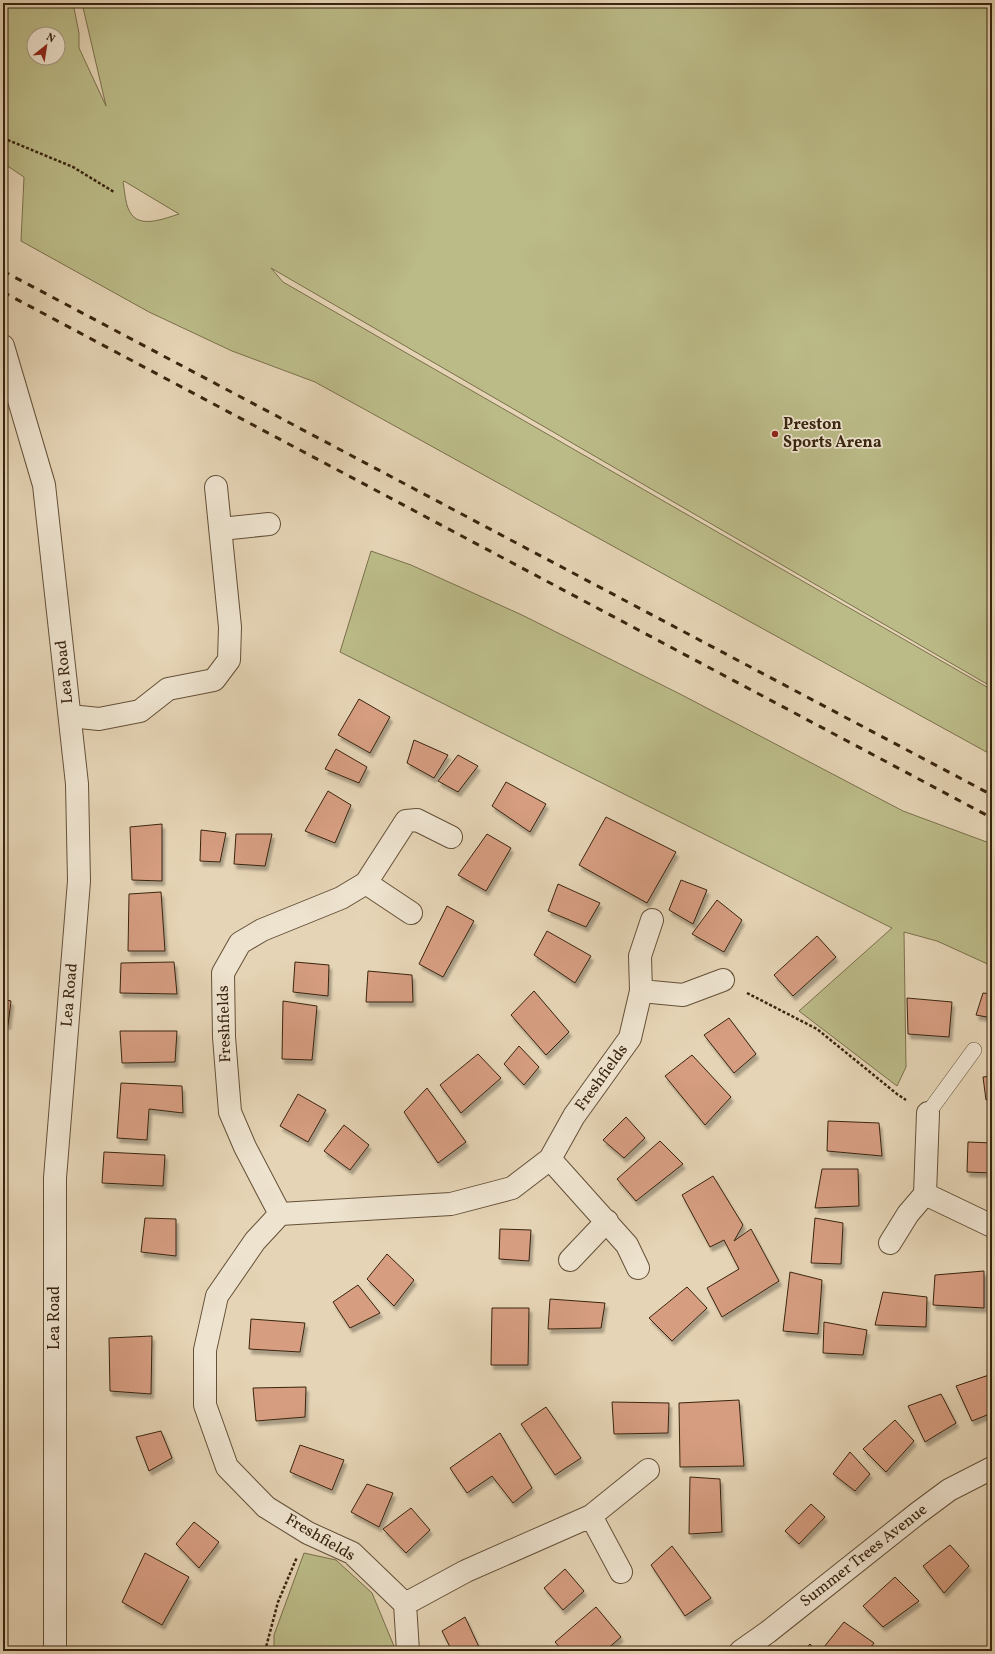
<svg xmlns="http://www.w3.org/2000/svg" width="995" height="1654" font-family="Vollkorn,serif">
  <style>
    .green { fill: #bb8; stroke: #7a704b; fill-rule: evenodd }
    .building { fill: #d69d81; stroke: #39240e; filter: url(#shadow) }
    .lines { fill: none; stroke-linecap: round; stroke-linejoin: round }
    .service-casing { stroke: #645038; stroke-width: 16 }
    .minor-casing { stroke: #645038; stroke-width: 24 }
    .tertiary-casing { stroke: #645038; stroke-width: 24 }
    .path { stroke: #39240e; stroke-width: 2.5; stroke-dasharray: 3 2; stroke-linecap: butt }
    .service { stroke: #eee3cf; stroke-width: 15 }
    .minor { stroke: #eee3cf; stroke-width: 22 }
    .tertiary { stroke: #eee3cf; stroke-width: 22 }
    .rail { stroke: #39240e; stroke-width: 3; stroke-dasharray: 7 7; stroke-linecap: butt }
    .poi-dot { fill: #8f2418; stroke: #eee3cf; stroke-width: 1.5 }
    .labels { text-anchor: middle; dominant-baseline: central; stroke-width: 3.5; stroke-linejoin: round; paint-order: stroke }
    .poi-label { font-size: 16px; font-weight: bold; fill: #39240e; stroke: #eee3cf; text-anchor: start }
    .street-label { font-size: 16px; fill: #39240e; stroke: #eee3cf }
  </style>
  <defs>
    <filter id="shadow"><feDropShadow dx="2.5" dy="4.5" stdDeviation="1" flood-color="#0004"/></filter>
  </defs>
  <rect width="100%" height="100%" fill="#e5d4b5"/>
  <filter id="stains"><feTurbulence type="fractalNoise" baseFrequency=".005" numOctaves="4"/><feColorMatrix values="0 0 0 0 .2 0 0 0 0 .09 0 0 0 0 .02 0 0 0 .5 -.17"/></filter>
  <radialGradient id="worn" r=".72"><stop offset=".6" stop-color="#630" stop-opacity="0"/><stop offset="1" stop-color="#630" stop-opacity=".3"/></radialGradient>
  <!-- green -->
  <path class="green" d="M3 3H73L79 33V48L106 106 82 3H992V687L271 268 283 282 992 690V755L315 382 232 351 149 312 21 241 24 177 3 163ZM34 34H58V58H34ZM123 182 124 181 179 214C166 218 142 228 132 215 125 207 125 192 123 182Z
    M371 551 411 565 522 615 682 695 903 811 992 844V966L937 941 904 932 906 1067 897 1086 799 1011 892 928 340 652Z
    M304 1553 336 1560 372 1593 396 1651H274V1635Z"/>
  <!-- building -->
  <path class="building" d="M359 699 390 717 370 753 338 735Z
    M414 740 448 755 434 778 407 763Z
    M336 749 367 767 359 783 325 769Z
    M458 755 478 766 458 792 438 781Z
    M506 782 546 804 530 832 492 806Z
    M328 791 351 805 335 843 305 831Z
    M606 817 676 852 647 903 579 865Z
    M162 824V881L132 880 130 827Z
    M201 830 226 833 220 862 200 861Z
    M236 834H272L265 866 234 864Z
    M487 834 511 848 486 891 458 875Z
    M681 880 707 890 693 924 669 910Z
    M558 884 600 903 586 927 548 911Z
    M161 892 165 951H128L129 894Z
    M717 900 742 920 724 952 692 934Z
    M447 906 474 921 443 977 419 964Z
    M547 931 591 956 575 983 534 955Z
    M817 936 836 957 793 996 774 975Z
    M174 962 177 994 120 993 121 963Z
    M295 962 329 965 328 996 293 992Z
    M368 971 412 975 413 1002H366Z
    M534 991 569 1032 546 1055 511 1015Z
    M983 993 992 994V1018L976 1015Z
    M907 998 952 1002 949 1037 908 1034Z
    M3 999 11 1001 8 1025 3 1024Z
    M283 1001 317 1006 312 1060 282 1059Z
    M729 1018 756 1054 734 1073 704 1035Z
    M120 1031H177L175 1062 122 1063Z
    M519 1046 539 1067 524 1085 504 1064Z
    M478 1054 501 1078 461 1113 440 1085Z
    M692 1055 731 1097 705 1125 665 1076Z
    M992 1076V1098L986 1100 983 1077Z
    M121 1083 182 1086 183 1113 149 1109 147 1140 117 1138Z
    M427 1088 466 1142 438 1163 404 1112Z
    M298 1094 326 1110 308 1142 280 1126Z
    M626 1117 645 1138 624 1158 603 1140Z
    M828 1121 879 1123 882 1156 827 1151Z
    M344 1125 369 1145 350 1170 324 1151Z
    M660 1141 683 1164 636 1201 617 1179Z
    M968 1142 992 1143V1173L967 1172Z
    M104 1152 165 1155 163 1186 102 1183Z
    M822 1169H858L859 1206 815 1208Z
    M713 1176 743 1225 734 1241 751 1229 779 1281 722 1317 707 1288 739 1269 724 1240 710 1247 682 1195Z
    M145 1218 176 1219V1256L141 1252Z
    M815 1218 843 1223 841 1264 811 1263Z
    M500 1229 531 1230 529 1261 499 1259Z
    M387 1254 414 1280 394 1306 367 1279Z
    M984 1271V1308L933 1305 935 1275Z
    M790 1272 822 1280 818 1334 783 1331Z
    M358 1285 380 1313 350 1328 333 1302Z
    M687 1287 707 1308 672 1341 649 1318Z
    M883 1292 927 1297 926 1327 875 1325Z
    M550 1299 605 1303 601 1328 548 1329Z
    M492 1308H529L528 1365H491Z
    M251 1319 305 1323 300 1352 249 1349Z
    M824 1322 867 1330 863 1355 823 1353Z
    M152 1336 151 1394 110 1391 109 1338Z
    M992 1374V1413L972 1421 956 1386Z
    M306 1387 305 1417 256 1421 253 1388Z
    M941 1394 956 1423 925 1442 908 1406Z
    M739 1400 744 1466 680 1467 679 1403Z
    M612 1402 669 1403 668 1433 614 1434Z
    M546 1407 581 1458 555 1475 521 1424Z
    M895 1420 914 1441 886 1472 863 1449Z
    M161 1431 172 1458 149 1471 136 1437Z
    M500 1433 532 1488 513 1503 492 1476 467 1493 450 1468Z
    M300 1445 344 1460 332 1490 290 1472Z
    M850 1452 870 1474 855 1491 833 1474Z
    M690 1477 720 1479 722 1532 689 1534Z
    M367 1484 393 1493 379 1527 351 1512Z
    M811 1504 825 1517 799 1544 785 1531Z
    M411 1508 430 1530 406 1553 383 1529Z
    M194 1522 219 1542 199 1568 176 1544Z
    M950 1545 969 1566 944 1593 923 1566Z
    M672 1546 711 1598 685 1616 651 1565Z
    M145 1553 189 1577 162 1625 122 1602Z
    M565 1569 584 1591 563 1610 544 1588Z
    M895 1577 919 1601 883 1627 863 1606Z
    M596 1607 621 1637 605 1651H563L555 1642Z
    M465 1617 479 1647 472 1651H452L442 1631Z
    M844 1622 874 1643 868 1651H829L824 1647Z
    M810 1644 816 1651H803Z"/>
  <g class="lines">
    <defs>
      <path id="service" d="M928 1113 974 1050"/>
      <path id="minor" d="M221 529 269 524
        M70 716 99 719 140 711 168 689 214 680 229 660 230 627 216 487
        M366 883 411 913
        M641 991 683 995 723 980
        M928 1113 925 1194 992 1226
        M550 1159 627 1245 638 1268
        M280 1214 245 1147 230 1112 224 1037 223 973 240 943 262 930 341 898 366 883 406 821 417 820 451 837
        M890 1243 908 1214 925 1194
        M570 1260 607 1221
        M591 1516 621 1572
        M405 1604 466 1571 591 1516 648 1470
        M408 1651 405 1604 352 1553 308 1533 266 1507 227 1467 205 1405V1350L217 1296 255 1241 280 1214 451 1204 512 1188 550 1159 574 1116 630 1038 641 991 640 956 652 920
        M741 1651 768 1632 918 1513 949 1490 992 1468"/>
      <path id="tertiary" d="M3 346 44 485 77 784 79 881 55 1178V1651"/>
    </defs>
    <!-- service casing -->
    <use href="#service" class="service-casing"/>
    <!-- minor casing -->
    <use href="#minor" class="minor-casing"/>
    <!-- tertiary casing -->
    <use href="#tertiary" class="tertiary-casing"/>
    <!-- path -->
    <path class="path" d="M3 138 73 167 114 192
      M747 993 817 1029 897 1094 906 1100
      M265 1651 278 1602 297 1557"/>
    <!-- service -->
    <use href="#service" class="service"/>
    <!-- minor -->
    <use href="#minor" class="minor"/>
    <!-- tertiary -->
    <use href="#tertiary" class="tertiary"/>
    <!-- rail -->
    <path class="rail" d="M3 271 992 795
      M3 292 992 818"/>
  </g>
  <!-- markers -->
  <circle class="poi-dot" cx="775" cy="434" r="4"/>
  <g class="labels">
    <!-- poi labels -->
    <g class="poi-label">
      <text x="783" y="425">Preston<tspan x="783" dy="18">Sports Arena</tspan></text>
    </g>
    <!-- street labels -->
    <g class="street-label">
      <text transform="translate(65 672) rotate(-96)">Lea Road</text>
      <text transform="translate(70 995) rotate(-85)">Lea Road</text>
      <text transform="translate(225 1024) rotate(-92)">Freshfields</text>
      <text transform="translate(602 1078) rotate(-54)">Freshfields</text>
      <text transform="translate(55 1318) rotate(-90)">Lea Road</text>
      <text transform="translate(320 1538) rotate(30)">Freshfields</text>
      <text transform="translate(864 1556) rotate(-38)">Summer Trees Avenue</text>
    </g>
  </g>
  <!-- margin -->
  <rect width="995" height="1654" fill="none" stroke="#e5d4b5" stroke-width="16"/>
  <rect x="4" y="4" width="987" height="1646" fill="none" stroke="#39240e" stroke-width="2"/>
  <rect x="8" y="8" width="979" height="1638" fill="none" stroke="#39240e"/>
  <!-- north arrow -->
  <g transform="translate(46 46) rotate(30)"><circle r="19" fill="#eee3cf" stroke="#a69782"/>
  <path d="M0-3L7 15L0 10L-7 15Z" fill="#8f2418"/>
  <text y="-6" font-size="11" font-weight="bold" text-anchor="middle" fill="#39240e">N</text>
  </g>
  <rect width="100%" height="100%" filter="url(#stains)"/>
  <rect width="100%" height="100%" fill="url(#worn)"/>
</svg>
